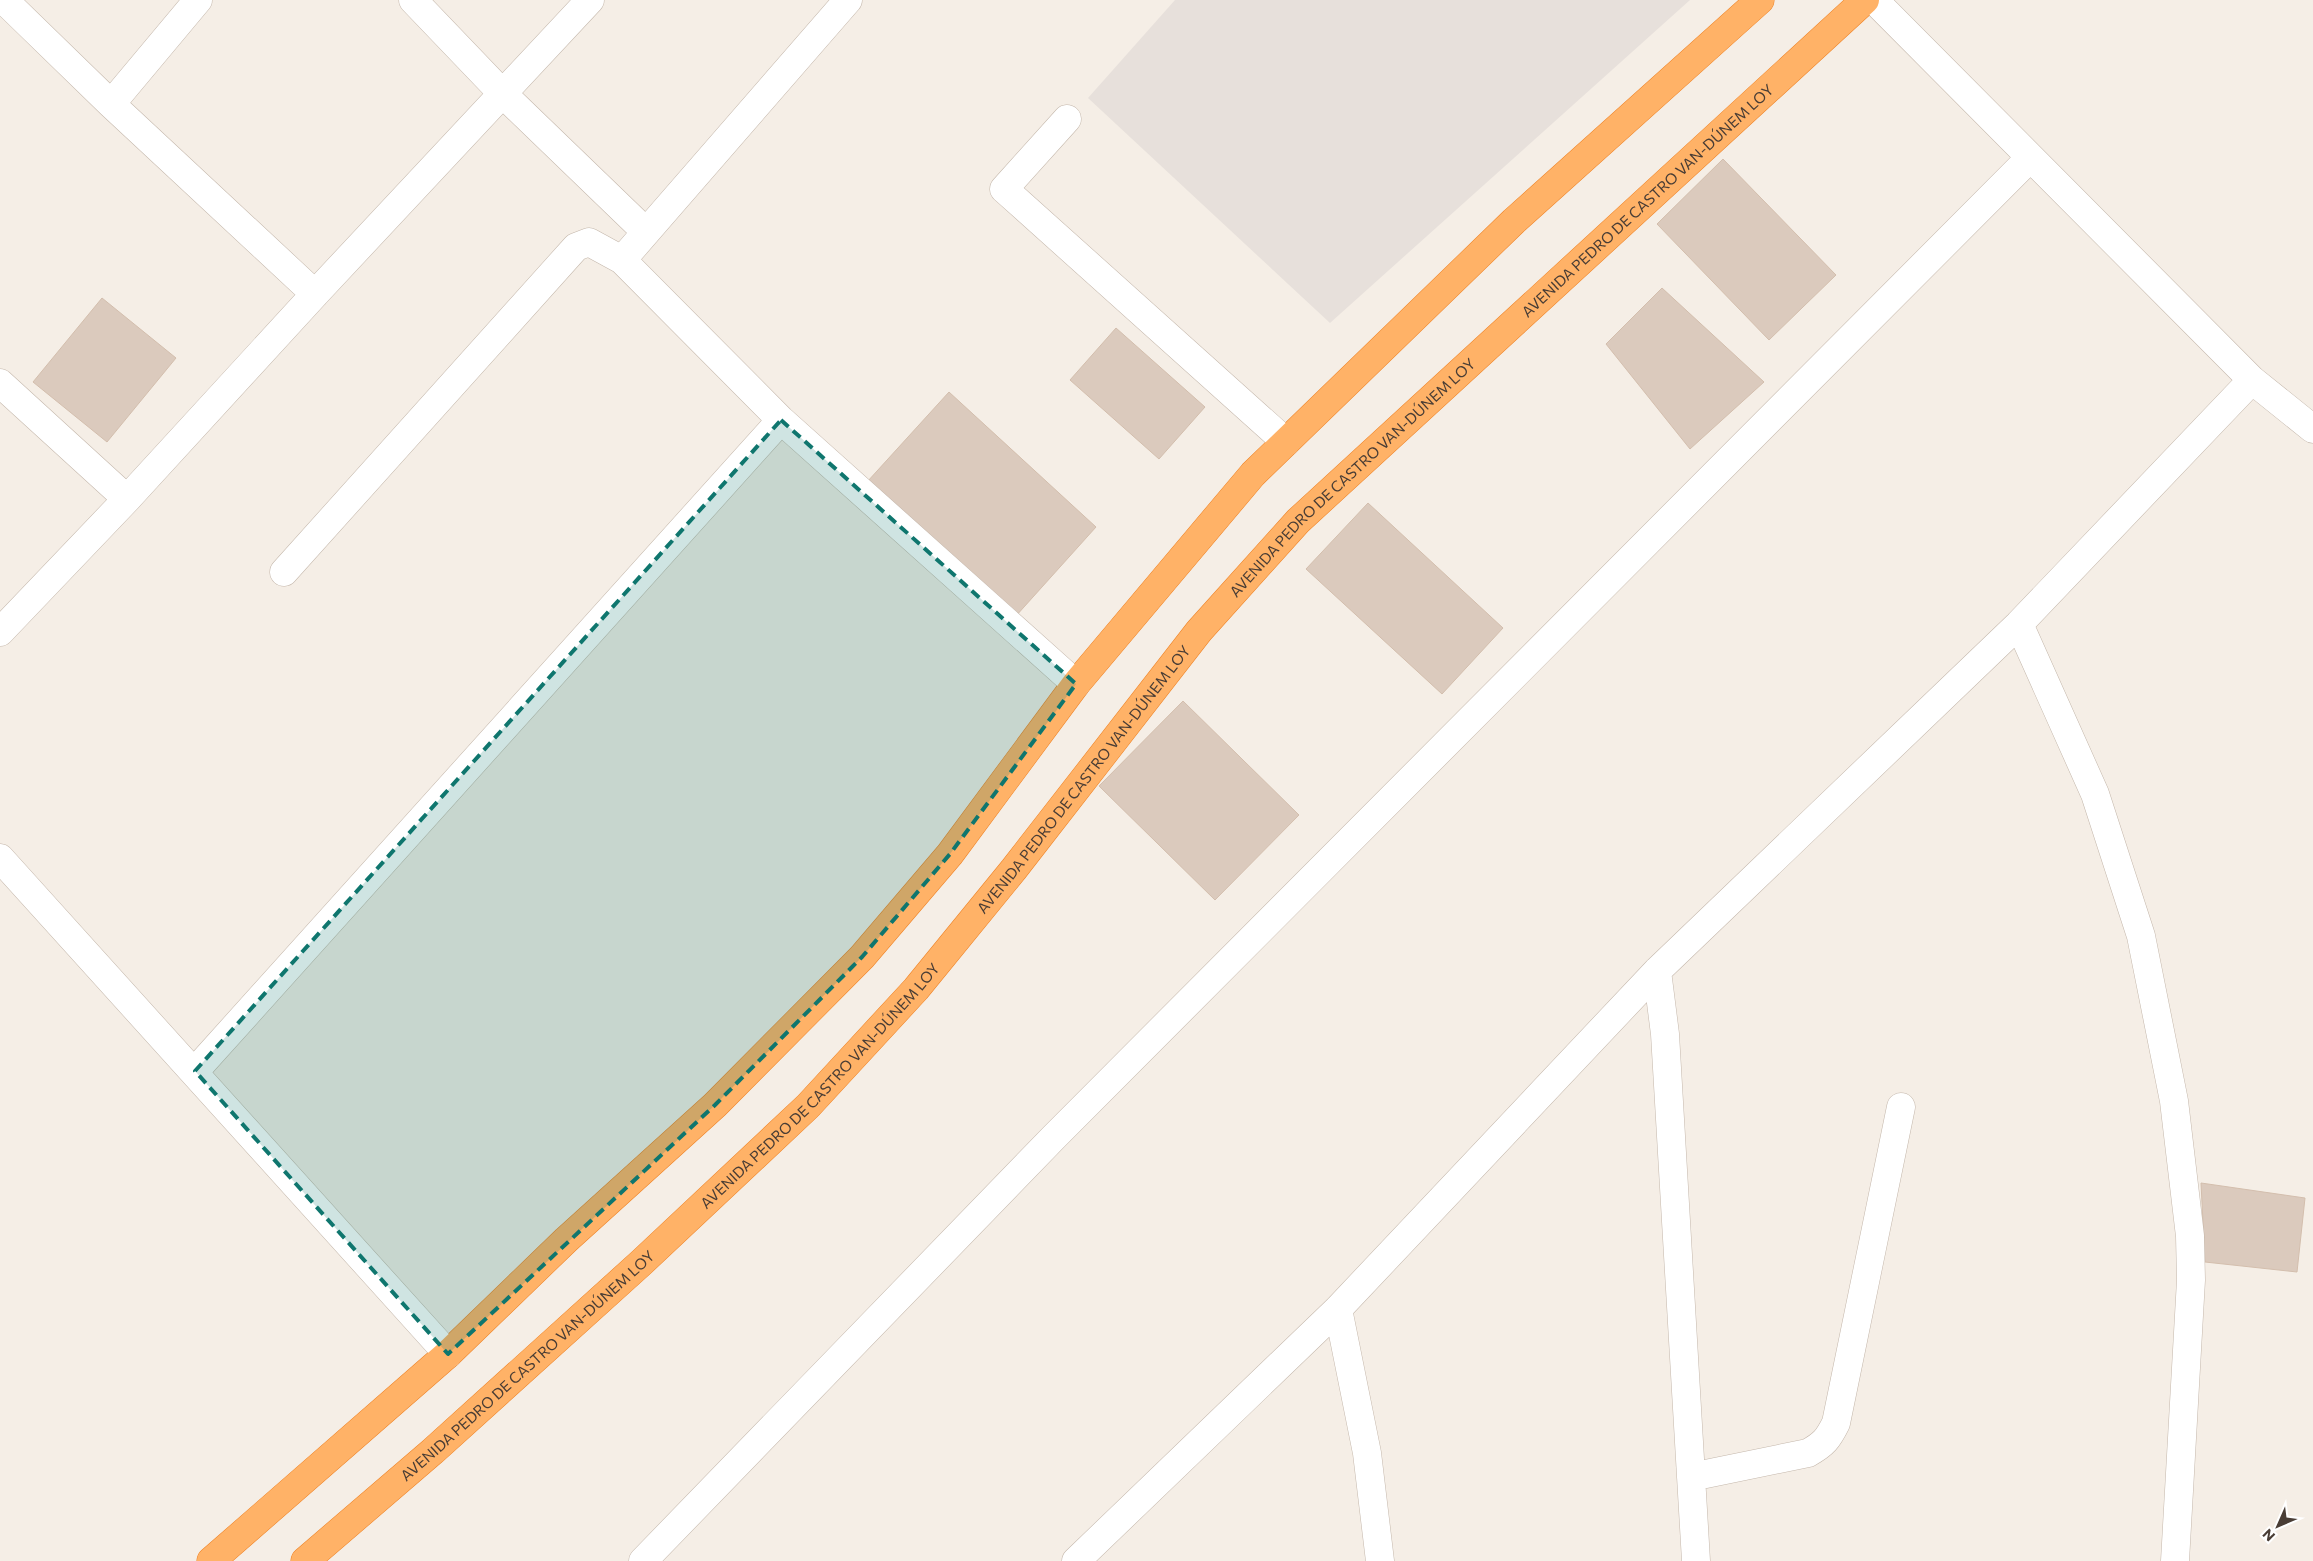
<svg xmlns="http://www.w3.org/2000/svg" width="2313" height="1561" font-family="Commissioner,sans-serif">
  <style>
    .industrial { fill: #e7e0db }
    .building { fill: #dbcabd; stroke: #d3bead }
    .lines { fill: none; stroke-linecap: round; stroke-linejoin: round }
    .minor-casing { stroke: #c4b7ab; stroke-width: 29 }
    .highway-casing { stroke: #ee8327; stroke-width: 29 }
    .minor { stroke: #fff; stroke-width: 28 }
    .highway { stroke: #ffb267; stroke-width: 28 }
    .marked { fill: #0f766e; fill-opacity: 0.2; stroke: #0f766e; stroke-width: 4; stroke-dasharray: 10 6; stroke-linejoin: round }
    .labels { text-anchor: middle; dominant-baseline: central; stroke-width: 4.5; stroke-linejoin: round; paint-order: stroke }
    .street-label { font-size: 15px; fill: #493d35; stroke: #fff }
  </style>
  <rect width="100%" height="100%" fill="#f5eee6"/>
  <!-- industrial -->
  <path class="industrial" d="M1175 0H1690L1330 323 1088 98Z"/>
  <!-- building -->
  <path class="building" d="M1723 159 1836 275 1769 340 1657 224Z
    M1662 288 1764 382 1690 449 1606 344Z
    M102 298 176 358 107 442 33 382Z
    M1116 328 1205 407 1159 459 1070 380Z
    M949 392 1096 527 1015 617 867 482Z
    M1368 503 1503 628 1442 694 1306 569Z
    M1183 701 1299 815 1215 900 1099 786Z
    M2201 1183 2305 1198 2297 1272 2205 1262Z"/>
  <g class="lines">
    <defs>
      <path id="minor" d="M4 0 111 104 315 294
        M413 0 503 94 645 231
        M1874 0 2252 380 2313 429
        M111 104 198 0
        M1067 119 1004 189 1286 442
        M622 260 848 0
        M0 383 127 499
        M284 572 576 247 589 242 622 260 781 420 1076 684
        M2019 624 2095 794 2141 936 2174 1101 2190 1236 2191 1280 2175 1561
        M0 632 127 499 315 294 590 0
        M0 858 448 1354
        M1657 971 1665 1034 1696 1561
        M195 1071 781 420
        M1338 1309 1367 1453 1380 1561
        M1691 1477 1808 1453C1824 1444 1828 1439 1836 1423L1901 1107
        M643 1561 1054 1137 2030 158
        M1076 1561 1338 1309 1657 971 2019 624 2252 380"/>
      <g id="highway">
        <path d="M211 1561 448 1354 566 1240 715 1105 862 957 950 854 1076 684 1253 474 1514 221 1760 0"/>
        <path id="s1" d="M305 1561 433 1451 642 1262 808 1106 916 989 1014 869 1199 631 1298 521 1865 0"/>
      </g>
    </defs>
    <!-- minor casing -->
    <use href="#minor" class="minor-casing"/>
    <!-- highway casing -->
    <use href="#highway" class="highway-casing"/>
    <!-- minor -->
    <use href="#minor" class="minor"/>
    <!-- highway -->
    <use href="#highway" class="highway"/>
  </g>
  <!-- marked area -->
  <path class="marked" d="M781 420 1076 684 950 854 862 957 715 1105 448 1354 195 1071Z"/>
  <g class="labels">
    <!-- street labels -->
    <g class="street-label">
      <text stroke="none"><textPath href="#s1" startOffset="1916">AVENIDA PEDRO DE CASTRO VAN-DÚNEM LOY</textPath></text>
      <text stroke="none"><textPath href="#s1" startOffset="1511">AVENIDA PEDRO DE CASTRO VAN-DÚNEM LOY</textPath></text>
      <text stroke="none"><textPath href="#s1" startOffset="1106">AVENIDA PEDRO DE CASTRO VAN-DÚNEM LOY</textPath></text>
      <text stroke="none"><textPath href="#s1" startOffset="701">AVENIDA PEDRO DE CASTRO VAN-DÚNEM LOY</textPath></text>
      <text stroke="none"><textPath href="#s1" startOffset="296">AVENIDA PEDRO DE CASTRO VAN-DÚNEM LOY</textPath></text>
    </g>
  </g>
  <!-- north arrow -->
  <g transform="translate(2278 1526) rotate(225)" stroke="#ffffff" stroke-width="4" paint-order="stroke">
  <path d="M0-4L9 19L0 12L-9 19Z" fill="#493d35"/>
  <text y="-8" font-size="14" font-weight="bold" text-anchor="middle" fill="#493d35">N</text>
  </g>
</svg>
